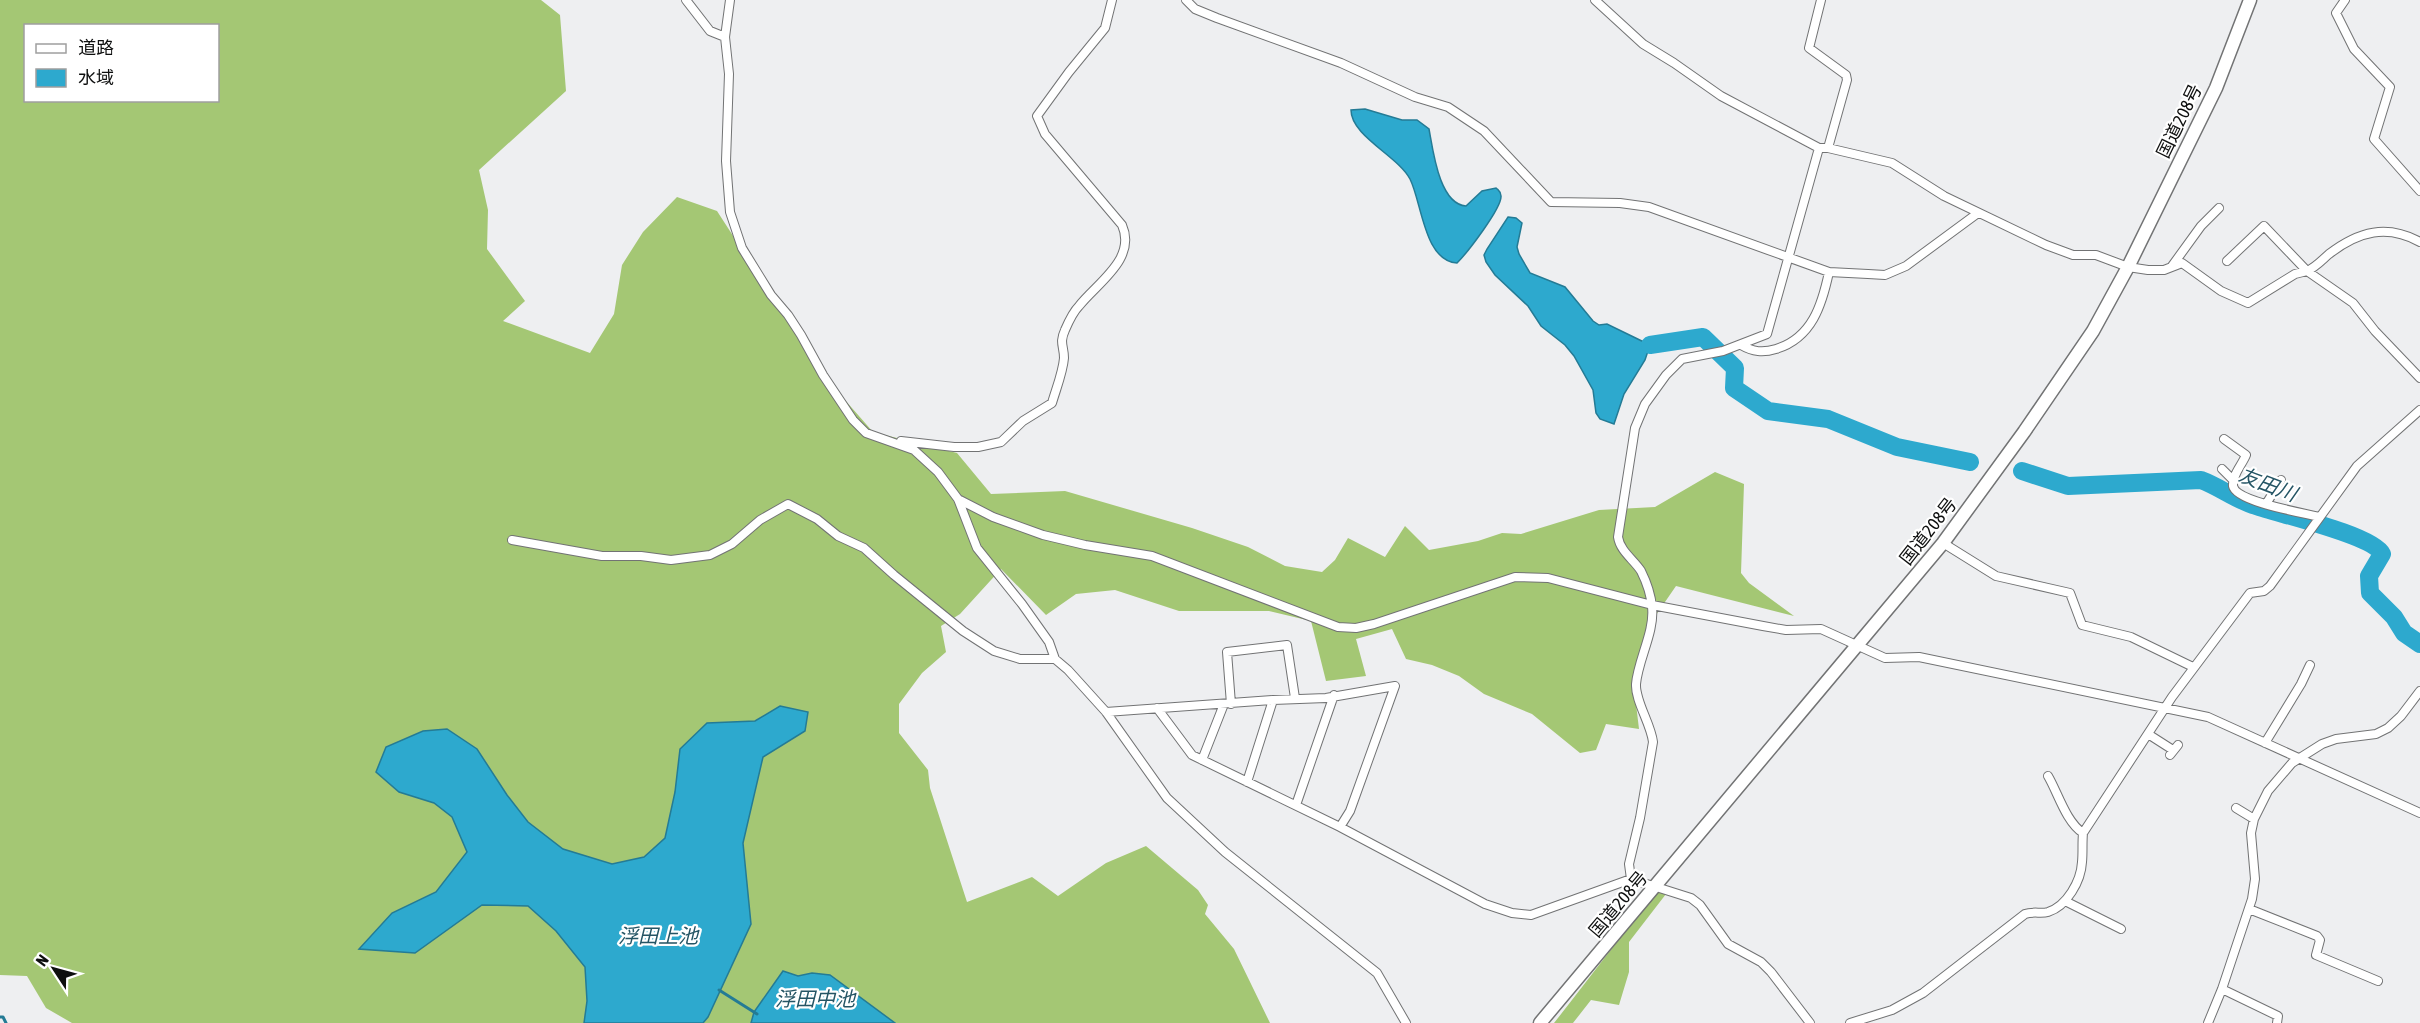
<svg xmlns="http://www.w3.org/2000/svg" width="2420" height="1023" font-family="'Asap Condensed','Noto Sans JP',sans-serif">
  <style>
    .forest { fill: #a4c774; fill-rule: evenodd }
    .water { fill: #2da9ce; stroke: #247b95; stroke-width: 1.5 }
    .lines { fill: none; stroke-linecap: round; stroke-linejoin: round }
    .stream { stroke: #247b95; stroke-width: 3 }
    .river { stroke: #2da9ce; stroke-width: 18 }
    .minor-casing { stroke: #727374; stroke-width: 10 }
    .trunk-casing { stroke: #727374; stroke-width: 15 }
    .minor { stroke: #fff; stroke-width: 8 }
    .trunk { stroke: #fff; stroke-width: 12 }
    .labels { text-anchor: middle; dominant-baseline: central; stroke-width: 4.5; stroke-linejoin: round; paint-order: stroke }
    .street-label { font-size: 18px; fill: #0e0f0f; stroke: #fff }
    .water-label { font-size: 20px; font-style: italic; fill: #255565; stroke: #fff }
  </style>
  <rect width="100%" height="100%" fill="#eeeff1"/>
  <!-- forest -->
  <path class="forest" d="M0 0H541L560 15 566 91 479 170 488 210 487 249 525 301 503 321 590 353 614 314 622 265 643 232 677 197 717 211 823 375 873 432 957 453 991 494 1065 491 1192 528 1248 547 1285 566 1322 572 1335 560 1348 538 1385 557 1405 526 1429 550 1478 541 1502 533 1521 534 1599 510 1655 507 1715 472 1744 484 1741 573 1749 583 1794 616 1676 586 1656 615 1647 650 1633 679 1639 729 1606 724 1596 750 1580 753 1532 714 1484 694 1459 676 1432 665 1406 659 1392 629 1356 639 1366 676 1326 681 1311 621 1269 611H1179L1115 590 1076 594 1046 615 1001 569 960 614 941 626 946 652 922 673 899 704V733L928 770 930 788 967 902 1032 877 1058 896 1106 863 1146 846 1198 890 1208 905 1205 914 1234 949 1270 1023H72L46 1008 27 976 0 975ZM26 26H218V100H26Z
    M1658 891 1666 894 1629 942V972L1619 1005 1591 1000 1573 1023H1554C1589 979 1622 934 1658 891Z"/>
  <!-- water -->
  <path class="water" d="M1365 109 1402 120H1417L1429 129C1433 150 1439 204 1466 206L1482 191 1496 188C1499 191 1500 190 1501 196 1502 208 1467 253 1457 263 1424 261 1422 203 1410 179 1398 156 1351 136 1351 110Z
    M1508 217 1516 218 1522 223 1517 247 1519 254 1530 273 1565 287 1593 321 1599 325 1607 324 1650 345 1645 360 1624 394 1614 424 1600 419 1596 413 1593 390 1574 356 1565 345 1541 326 1528 306 1495 275 1486 262 1484 255 1487 249Z
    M780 706 808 712 805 731 763 757 743 843 751 924 708 1017 703 1023H584L587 1001 585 967 556 931 528 906 482 905 415 953 359 949 392 913 436 892 467 852 452 817 434 803 399 792 376 772 386 747 423 731 447 729 477 749 507 795 528 822 563 849 612 864 644 857 665 838 675 792 680 749 707 723 755 721Z
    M783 971 798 976 812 973 830 975 895 1023H751L754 1012Z"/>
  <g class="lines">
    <!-- stream -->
    <path class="stream" d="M719 990 757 1014
      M0 1017H3L6 1023"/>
    <!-- river -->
    <path class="river" d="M1650 345 1703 337 1735 368 1734 388 1768 411 1828 419 1897 447 1970 462
      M2022 471 2068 486 2201 480C2220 487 2236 500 2256 506 2279 514 2373 535 2382 554L2369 576 2370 593 2394 617 2404 633 2420 644"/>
    <defs>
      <path id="minor" d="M686 0 710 31 725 37
        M730 0 725 37 729 74 726 161 730 212 742 248 771 295 788 315 801 335 823 375 853 420 866 433 914 450 938 472 958 499 977 548 1022 604 1049 642 1055 659 1068 670 1106 712 1167 798 1225 852 1377 973 1406 1023
        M1186 0 1195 9 1217 18 1341 63 1415 97 1448 107 1484 131 1551 202 1620 203 1649 207 1829 272 1868 274 1885 275 1906 266 1978 213
        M1595 0 1643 44 1674 63 1721 96 1819 148H1828L1892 163 1944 196 2046 245 2073 255H2096L2128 267 2148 270H2164L2182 263 2221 291 2248 303 2295 274 2307 271 2353 303 2375 331 2420 378
        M1821 0 1809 48 1846 75 1847 80 1828 148
        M2345 0 2336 13 2354 49 2390 87 2374 139 2420 191
        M2227 261 2264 226 2307 271C2316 267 2322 260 2329 254 2359 231 2387 224 2420 242
        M2172 266 2201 226 2219 208
        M1741 345C1753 352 1763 353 1776 349 1812 338 1822 305 1829 272
        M2224 439 2246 455C2242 465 2232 475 2233 486 2236 502 2304 513 2320 517
        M901 441 954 447H978L1001 442 1023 421 1052 403C1056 389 1063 372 1064 358 1064 346 1059 343 1065 330 1068 323 1073 312 1079 306 1097 283 1137 259 1122 225L1045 134 1037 116 1069 72 1105 28 1112 0
        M2222 469 2233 480
        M958 499 993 517 1043 535 1085 545 1152 556 1338 627 1356 628 1374 624 1515 577 1548 578 1652 605 1763 626 1786 630 1821 629 1885 658 1919 657 2208 717 2420 813
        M2266 504 2281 480
        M512 540 602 556H641L671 560 710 555 732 544 760 520 788 504 817 519 838 536 864 548 894 575 963 631 994 651 1020 659H1055
        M1943 543 1996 576 2070 593 2082 625 2131 637 2193 667
        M1231 704 1227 652 1287 645 1295 698
        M1157 708 1192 755 1340 827
        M1106 712 1273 700 1326 698 1395 686 1350 811 1340 827 1485 904 1512 913 1531 915 1631 879
        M2148 734 2173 750
        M2265 743 2301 684 2310 665
        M2170 755 2178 745
        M1202 760 1224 704
        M2048 776C2058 793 2066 822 2083 833
        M1247 782 1273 700
        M1296 805 1334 695
        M2236 808 2254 819
        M1631 879 1629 864 1640 818 1653 742C1651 724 1635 701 1636 684 1638 660 1655 631 1652 607 1651 596 1646 581 1641 571 1634 560 1620 551 1618 537L1635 428 1645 404 1666 375 1682 359 1723 351 1767 334 1819 148
        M1631 879 1691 898 1700 905 1728 944 1761 962 1771 972 1810 1023
        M2065 901 2121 929
        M2249 909 2317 936 2320 940 2316 955 2378 981
        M2222 989 2278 1016 2277 1023
        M1850 1023 1892 1010 1923 993 2025 914C2033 911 2041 914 2048 912 2067 906 2081 881 2082 862 2083 852 2082 843 2083 833L2172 697 2250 593 2264 591 2270 586 2357 466 2420 410
        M2208 1023 2222 989 2252 899 2255 879 2251 833 2254 819 2268 791 2292 763 2322 744 2336 739 2376 734 2388 728 2401 716 2420 691"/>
      <path id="trunk" d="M1540 1023 1943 543 2024 432 2093 331 2128 267 2216 88 2250 0"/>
    </defs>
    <!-- minor casing -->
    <use href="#minor" class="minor-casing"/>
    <!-- trunk casing -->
    <use href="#trunk" class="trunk-casing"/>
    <!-- minor -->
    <use href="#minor" class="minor"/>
    <!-- trunk -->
    <use href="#trunk" class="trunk"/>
  </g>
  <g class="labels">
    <!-- street labels -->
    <g class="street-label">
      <text transform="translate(2179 121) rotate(-64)">国道208号</text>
      <text transform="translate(1928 531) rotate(-52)">国道208号</text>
      <text transform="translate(1618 904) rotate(-50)">国道208号</text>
    </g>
    <!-- water labels -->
    <g class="water-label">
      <text transform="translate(2268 484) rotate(21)">友田川</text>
      <text x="658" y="935">浮田上池</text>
      <text x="815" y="998">浮田中池</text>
    </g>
  </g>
  <!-- legend -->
  <rect x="24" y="24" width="195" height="78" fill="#ffffff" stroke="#9f9f9f" stroke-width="1.5"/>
  <rect x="36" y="44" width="30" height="9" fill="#ffffff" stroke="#9f9f9f" stroke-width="1.5"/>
  <text x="78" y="54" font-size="18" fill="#0e0f0f">道路</text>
  <rect x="36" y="69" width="30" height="18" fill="#2da9ce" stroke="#9f9f9f" stroke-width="1.5"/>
  <text x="78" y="84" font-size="18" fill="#0e0f0f">水域</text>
  <!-- north arrow -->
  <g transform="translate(54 969) rotate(306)" stroke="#ffffff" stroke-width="4.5" paint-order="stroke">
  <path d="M0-4.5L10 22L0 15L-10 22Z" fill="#0e0f0f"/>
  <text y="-9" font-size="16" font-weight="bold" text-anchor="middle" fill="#0e0f0f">N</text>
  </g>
</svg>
